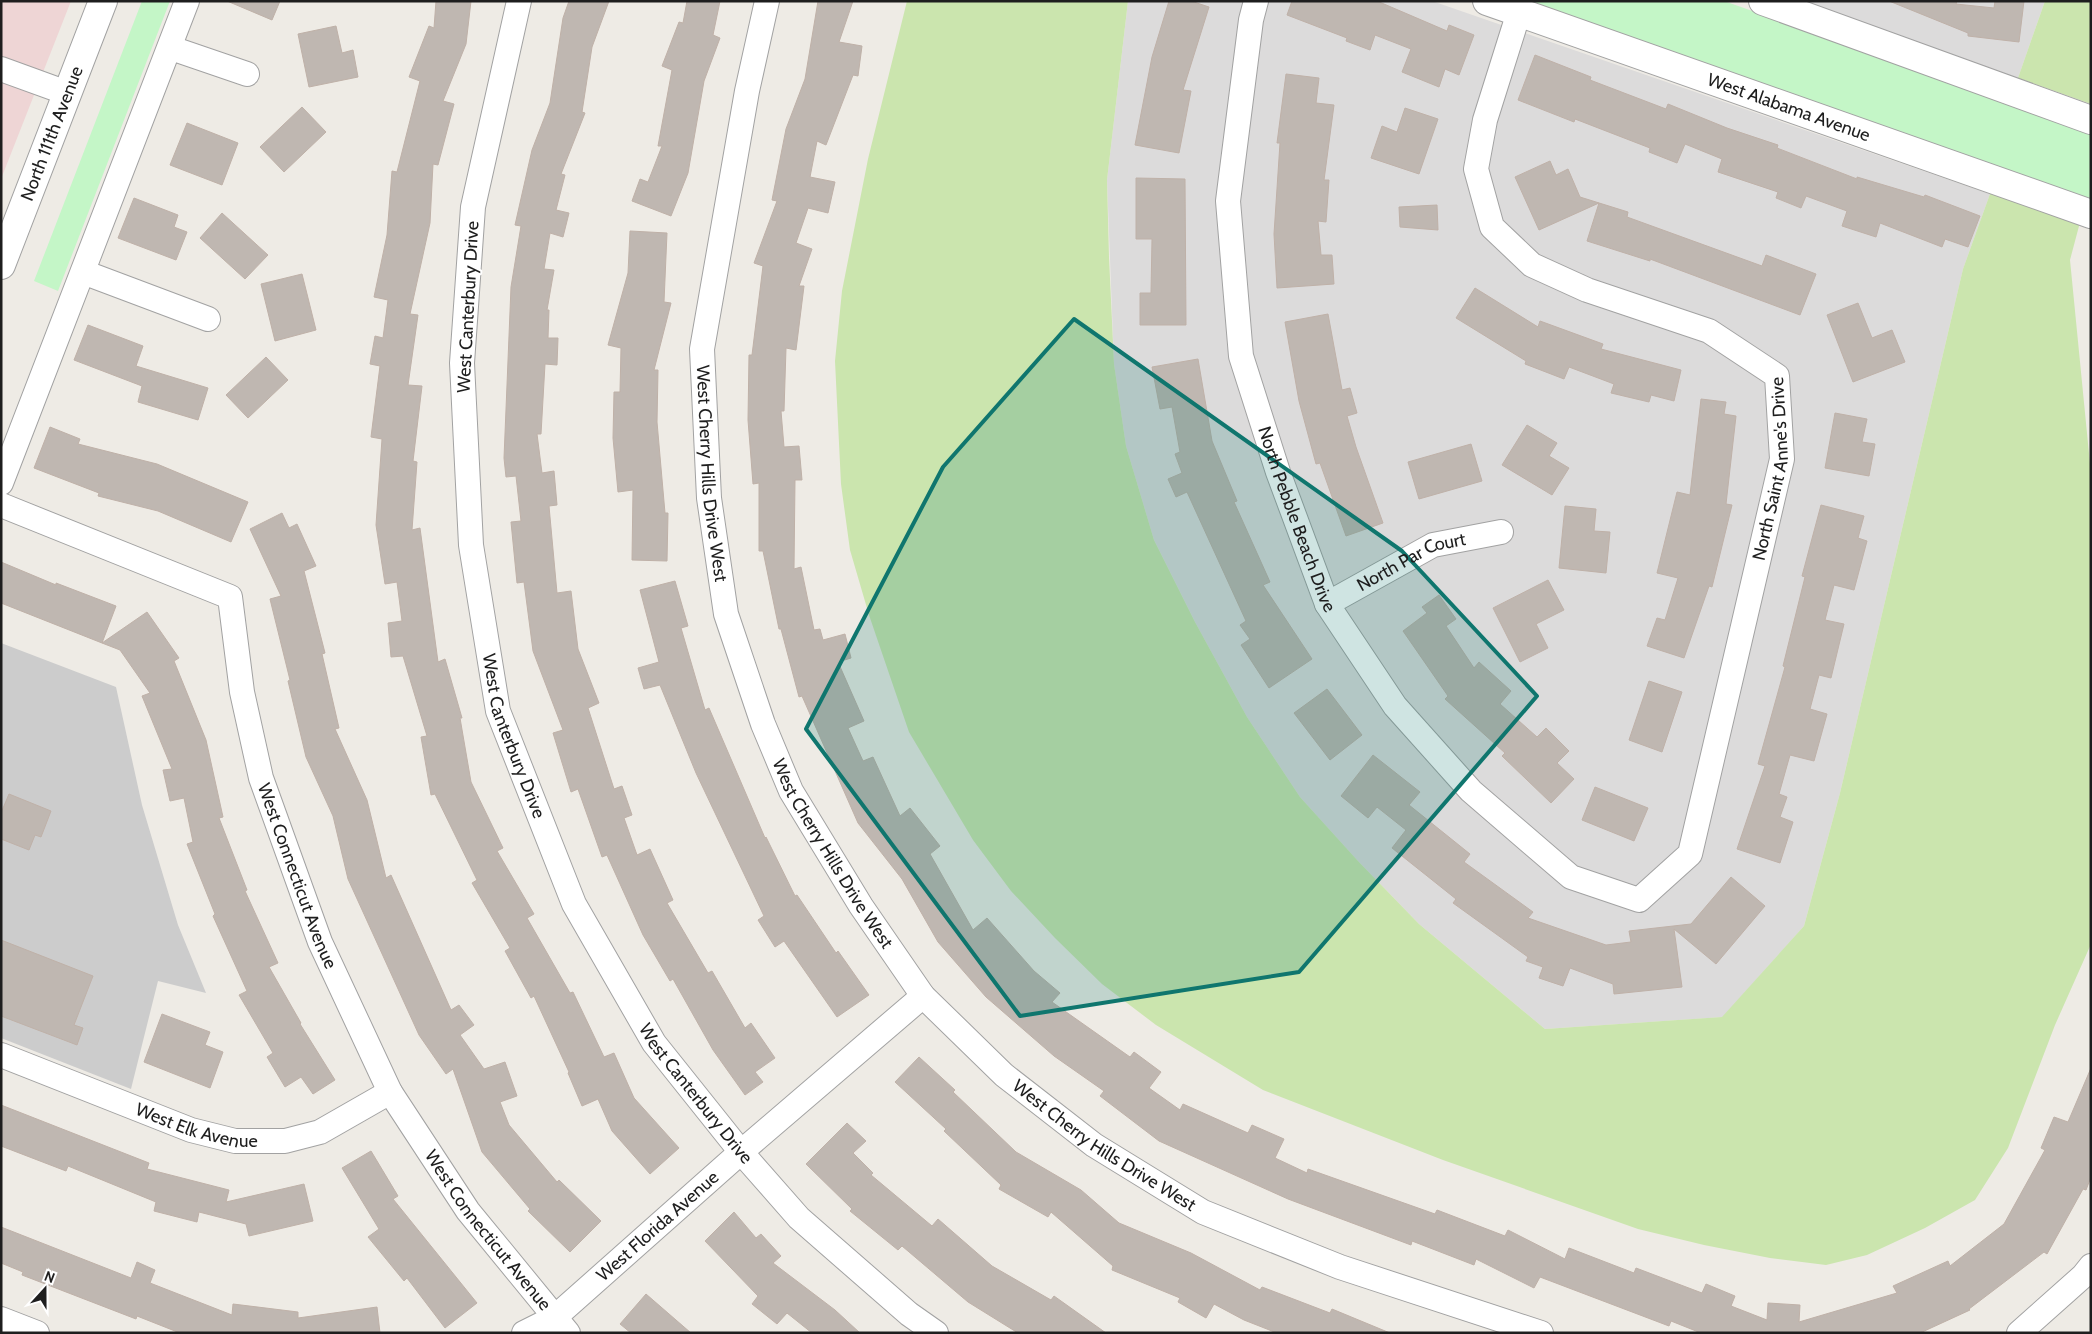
<svg xmlns="http://www.w3.org/2000/svg" width="2092" height="1334" font-family="Cabin,sans-serif">
  <style>
    .residential { fill: #dcdbdb }
    .commercial { fill: #eed5d5 }
    .religious { fill: #ccc }
    .grass { fill: #cbe5ae }
    .park { fill: #c4f6c7 }
    .building { fill: #bfb7b1; stroke: #bfb1a8 }
    .lines { fill: none; stroke-linecap: round; stroke-linejoin: round }
    .minor-casing { stroke: #a2a2a2; stroke-width: 26 }
    .tertiary-casing { stroke: #a2a2a2; stroke-width: 30 }
    .minor { stroke: #fff; stroke-width: 24 }
    .tertiary { stroke: #fff; stroke-width: 28 }
    .marked { fill: #0f766e; fill-opacity: 0.2; stroke: #0f766e; stroke-width: 4; stroke-linejoin: round }
    .labels { text-anchor: middle; dominant-baseline: central; stroke-width: 4; stroke-linejoin: round; paint-order: stroke }
    .street-label { font-size: 18px; fill: #1e1e1e; stroke: #fff }
  </style>
  <rect width="100%" height="100%" fill="#eeebe5"/>
  <!-- residential -->
  <path class="residential" d="M1128 1H1432L1990 194 1963 269 1840 793 1804 926 1723 1017 1545 1029 1419 924 1358 861 1300 797 1247 717 1195 622 1154 540 1126 446 1114 364 1107 180Z
    M1801 1H2045L2018 78Z"/>
  <!-- commercial -->
  <path class="commercial" d="M1 1H71L1 179Z"/>
  <!-- religious -->
  <path class="religious" d="M1 643 116 687 142 805 178 925 206 993 158 981 131 1089 1 1038Z"/>
  <!-- grass -->
  <path class="grass" d="M907 1H1128L1107 180 1109 257 1114 364 1126 446 1154 540 1195 622 1247 717 1300 797 1358 861 1419 924 1545 1029 1722 1017 1804 926 1840 793 1963 269 1995 180 2083 211 2070 260 2091 474V944L2055 1025 2008 1148 1975 1200 1925 1228 1867 1255 1826 1265 1770 1258 1704 1245 1638 1229 1443 1160 1263 1090 1156 1025 1102 984 1055 938 1011 891 973 840 909 732 869 615 850 550 841 484 835 361 842 291 868 159Z
    M2045 1H2091V104L2018 78Z"/>
  <!-- park -->
  <path class="park" d="M142 1H170L58 291 34 281Z
    M1523 1H1724L2091 130V201Z"/>
  <!-- building -->
  <path class="building" d="M227 1H280L272 20Z
    M436 1H471L466 44 443 101 454 104 438 165 433 164 430 223 410 314 418 315 408 385 422 386 413 461 417 462 412 530 420 528 438 662 445 659 462 718H460L471 782 503 848 497 851 534 914 527 918 570 993 573 992 604 1057 614 1053 634 1098 679 1148 650 1174 612 1131 598 1099 582 1106 568 1073 569 1072 534 996 531 998 505 951 510 948 472 883 477 880 435 794 431 795 421 737 427 736 403 656 391 657 388 623 402 621 397 582 385 584 376 525 382 439 371 437 380 366 370 364 375 336 383 338 388 300 374 297 387 235 392 171 397 172 420 81 409 77 429 26 434 28Z
    M569 1H609L592 47 582 112 585 113 561 174 565 175 556 210 569 213 563 237 550 233 544 269 554 270 547 310H549L548 338H558L557 365 545 364 541 434H537L542 473 554 471 557 505 549 506 557 593 571 591 578 649 599 703 588 708 614 789 622 786 632 815 624 818 637 855 650 849 673 900 667 903 708 973 712 971 745 1028 751 1023 775 1058 755 1072 763 1082 745 1095 713 1050 673 979 670 981 643 935 607 855 602 857 578 789 571 792 553 733 563 730 533 651 524 582 517 583 511 522 521 521 516 476 506 477 504 458 511 287 521 226 515 225 532 150 550 103 563 18Z
    M687 1H720L713 35 720 38 704 81 688 173 671 216 632 201 640 179 648 182 662 146H658L672 70 662 66 679 22 683 23Z
    M818 1H853L839 42 862 46 858 76 853 75 826 145 817 141 810 177 835 182 828 213 808 208 796 243 812 249 799 286H804L796 350 786 348 784 411H781L784 447 799 446 802 480H795L794 569 801 567 814 630 820 629 823 640 845 634 851 658 838 662 864 721 848 728 863 761 873 757 900 816 910 808 940 846 930 854 973 930 987 918 1034 971 1060 993 1052 1002 1130 1057 1134 1052 1161 1072 1149 1088 1180 1110 1183 1104 1248 1133 1252 1125 1284 1139 1275 1158 1307 1173 1308 1169 1435 1214 1437 1210 1505 1236 1508 1230 1565 1259 1569 1248 1634 1273 1636 1268 1702 1293 1706 1284 1735 1296 1731 1306 1767 1320 1768 1303 1800 1305 1799 1322 1897 1293 1893 1286 1948 1261 1950 1266 2004 1224 2045 1150 2041 1148 2054 1117 2068 1122 2091 1068V1177L2086 1190 2083 1189 2047 1254 2044 1252 1969 1309 1970 1310 1920 1333H1701L1671 1321 1669 1326 1540 1277 1534 1288 1476 1259 1474 1265 1412 1241 1411 1245 1288 1199 1159 1141 1100 1096 1104 1091 1054 1056 986 997 938 942 902 879 858 823 802 696 799 697 781 629H779L763 551H759V483L753 484 748 420 749 355H752L763 266 754 263 777 201 772 200 786 129 805 79Z
    M1169 1H1191L1209 7 1183 90 1191 91 1179 153 1135 145 1152 57Z
    M1292 1H1377L1447 31 1449 25 1474 35 1459 75 1445 69 1439 87 1402 72 1411 49 1375 35 1370 50 1346 41 1347 38 1287 15Z
    M1889 1H1957L1956 4 1994 8 1995 1H2024L2019 42 1968 36V33Z
    M336 26 342 53 353 50 358 77 309 87 298 34Z
    M1535 55 1591 77 1590 80 1666 109 1668 104 1727 128 1778 145 1777 148 1857 179V177L1924 197 1925 195 1980 216 1968 247 1945 239 1942 247 1880 223 1876 237 1842 226 1847 211 1806 196 1801 208 1776 198 1778 192 1718 172 1722 159 1685 144 1677 163 1649 152 1650 148 1575 119 1574 122 1518 100Z
    M1286 74 1319 78 1316 103 1334 105 1324 180H1329L1326 222 1318 221 1321 255H1332L1334 284 1277 288 1274 234 1280 143H1277Z
    M302 107 326 132 284 172 260 147Z
    M1405 108 1438 119 1419 174 1371 158 1382 126 1397 132Z
    M187 123 238 143 222 185 170 165Z
    M1550 161 1556 175 1568 169 1580 197 1628 212 1627 217 1762 266 1766 255 1816 274 1800 315 1650 259V261L1587 241 1599 203 1539 230 1515 177Z
    M1136 178 1185 179 1186 325H1140V293H1151L1152 239H1136Z
    M134 198 178 215 174 227 187 232 176 260 118 238Z
    M1437 205 1438 230 1400 227 1399 207Z
    M222 213 268 255 245 279 200 238Z
    M630 231 667 233 664 302 671 303 654 370H658L657 422 665 513H668L667 561 632 560 633 490 618 492 613 438 614 392H620L621 348 608 345 628 273Z
    M302 274 316 330 275 341 261 284Z
    M1475 288 1538 327 1540 321 1603 344 1601 349 1681 370 1674 401 1651 395 1649 402 1611 393 1614 384 1569 367 1564 379 1525 364 1526 361 1456 318Z
    M1858 303 1872 338 1892 330 1905 362 1853 382 1827 315Z
    M1328 314 1342 390 1350 388 1357 413 1347 416 1356 447 1383 523 1346 536 1320 463 1316 464 1299 401 1285 322Z
    M88 325 143 346 136 366 208 388 198 420 138 402 142 386 74 360Z
    M266 357 288 380 248 418 226 395Z
    M1198 359 1212 441 1237 501 1234 502 1270 582 1263 585 1312 659 1269 688 1241 645 1250 639 1240 625 1246 621 1187 492 1176 497 1168 479 1182 473 1175 454 1180 452 1172 407 1160 409 1152 367Z
    M1701 399 1726 402 1724 414 1736 416 1726 504 1732 505 1712 587 1709 586 1684 658 1647 646 1657 618 1665 620 1678 578 1657 573 1677 492 1690 495Z
    M1835 413 1867 419 1862 442 1875 444 1869 476 1825 468Z
    M1527 425 1557 443 1549 456 1569 468 1552 495 1502 465Z
    M50 427 80 439 78 444 157 464 248 502 231 542 158 511 98 496 99 493 34 468Z
    M1471 444 1482 481 1419 499 1408 462Z
    M1821 505 1864 516 1858 538 1867 541 1854 590 1834 585 1825 620 1844 624 1831 678 1819 675 1810 709 1827 714 1814 761 1790 755 1779 794 1787 797 1780 817 1793 822 1780 863 1737 849 1765 766 1758 764 1785 667 1783 666 1805 577 1802 576Z
    M1565 506 1596 509 1594 531 1610 532 1606 573 1559 568Z
    M282 513 289 528 297 524 316 566 304 571 325 653 322 654 339 728 335 729 367 800 386 878 391 875 451 1010 459 1005 474 1025 460 1035 484 1069 505 1062 517 1096 500 1102 509 1125 557 1182 559 1180 601 1221 570 1252 528 1211 530 1209 482 1152 453 1069 446 1074 419 1035 348 879 333 816 306 757 288 681 290 680 270 599 281 596 250 529Z
    M1 562 56 585V583L116 606 102 643 1 603Z
    M1548 580 1564 610 1536 624 1548 648 1520 662 1493 608Z
    M675 581 688 626 681 628 705 710 709 708 765 838 766 837 795 896 797 895 836 953 838 951 869 995 837 1017 784 941 775 947 758 920 764 916 696 773 660 685 644 689 638 668 659 662 640 590Z
    M1439 595 1456 619 1446 626 1474 668 1479 662 1511 691 1500 704 1537 737 1546 728 1569 751 1557 763 1574 779 1551 803 1502 756 1505 753 1445 699 1448 696 1403 631 1427 613 1422 607Z
    M147 612 179 658 174 661 206 740 223 817 219 818 247 890 245 891 278 963 269 967 301 1023 300 1024 335 1080 313 1094 301 1077 285 1087 267 1057 273 1053 239 995 247 991 213 916 215 914 187 844 193 842 184 798 170 801 163 770 172 769 142 696 150 693 120 650 102 643Z
    M1649 681 1682 692 1662 752 1629 740Z
    M1327 689 1362 735 1330 760 1294 713Z
    M1373 755 1420 792 1409 805 1470 854 1464 862 1533 912 1528 918 1606 945 1631 942 1629 931 1691 924 1731 877 1765 906 1716 964 1674 929 1682 987 1614 994 1613 984 1570 968 1563 986 1539 978 1543 967 1526 961 1528 957 1453 903 1456 899 1392 848 1406 830 1377 807 1368 818 1341 796Z
    M1595 787 1648 808 1634 841 1582 820Z
    M9 794 51 811 41 837 35 835 29 850 1 839V813Z
    M1 940 93 976 74 1025 83 1028 77 1045 1 1016Z
    M162 1014 210 1032 205 1045 223 1052 210 1088 144 1062Z
    M919 1057 955 1090 953 1092 1016 1152 1081 1190 1119 1223 1191 1253 1260 1290 1262 1287 1330 1313 1332 1309 1390 1333H1277L1244 1320 1214 1304 1206 1318 1178 1302 1180 1298 1112 1270 1113 1266 1051 1212 1048 1217 999 1189 1001 1185 944 1131 946 1129 895 1082Z
    M1 1105 149 1163 147 1169 229 1190 226 1202 304 1184 313 1221 249 1236 246 1224 199 1212 197 1222 154 1211 156 1202 68 1166 66 1171 1 1146Z
    M847 1123 866 1141 853 1153 873 1173 871 1175 932 1226 938 1219 992 1266 1051 1300 1054 1296 1106 1333H1018L968 1302 902 1246 898 1250 850 1211 852 1209 806 1164Z
    M371 1151 398 1196 393 1199 477 1303 445 1328 407 1278 404 1281 368 1237 379 1229 342 1168Z
    M734 1212 756 1238 761 1234 781 1256 773 1263 835 1310 860 1333H812L787 1313 777 1324 752 1304 758 1296 705 1241Z
    M1 1227 131 1278 137 1262 155 1270 150 1283 232 1315 233 1304 298 1312V1318L377 1307 380 1333H180L137 1316 136 1319 22 1275 23 1272 1 1263Z
    M646 1294 691 1333H631L620 1324Z"/>
  <g class="lines">
    <defs>
      <g id="minor">
        <path id="s1" d="M519 1 473 207 462 363 471 545 498 711 574 904 654 1043 741 1152 799 1218 909 1314 936 1333"/>
        <path id="s2" d="M767 1 747 91 702 349 709 498 726 614 763 724 791 791 861 906 923 996 1004 1075 1094 1145 1203 1212 1340 1267 1541 1333"/>
        <path id="s3" d="M1256 1 1251 20 1228 201 1241 356 1278 472 1327 604 1395 706 1471 791 1571 877 1639 900 1690 854 1782 459 1777 376 1709 331 1587 290 1532 265 1492 227 1476 169 1485 120 1519 12"/>
        <path d="M171 48 247 74"/>
        <path d="M1 69 67 93"/>
        <path d="M83 272 208 319"/>
        <path d="M1 483 187 1"/>
        <path id="s4" d="M1 505 230 597 242 692 261 778 320 942 390 1092 468 1211 568 1333"/>
        <path id="s5" d="M1327 604 1433 545 1501 532"/>
        <path id="s6" d="M1 1055 191 1130 235 1141H285L320 1132 390 1092"/>
        <path d="M1 1319 37 1333"/>
        <path id="s7" d="M524 1333 554 1318 741 1152 923 996"/>
        <path d="M2019 1333 2083 1276 2091 1266"/>
      </g>
      <g id="tertiary">
        <path id="s8" d="M1487 1 2091 214"/>
        <path d="M1763 1 2091 120"/>
        <path id="s9" d="M1 265 103 1"/>
      </g>
    </defs>
    <!-- minor casing -->
    <use href="#minor" class="minor-casing"/>
    <!-- tertiary casing -->
    <use href="#tertiary" class="tertiary-casing"/>
    <!-- minor -->
    <use href="#minor" class="minor"/>
    <!-- tertiary -->
    <use href="#tertiary" class="tertiary"/>
  </g>
  <!-- marked area -->
  <path class="marked" d="M1074 319 1402 551 1537 696 1299 972 1020 1016 806 729 943 467Z"/>
  <g class="labels">
    <!-- street labels -->
    <g class="street-label">
      <text stroke="none"><textPath href="#s8" startOffset="320">West Alabama Avenue</textPath></text>
      <text stroke="none"><textPath href="#s9" startOffset="141">North 111th Avenue</textPath></text>
      <text transform="translate(468 307) rotate(-87)">West Canterbury Drive</text>
      <text stroke="none"><textPath href="#s3" startOffset="1524">North Saint Anne's Drive</textPath></text>
      <text stroke="none"><textPath href="#s2" startOffset="479">West Cherry Hills Drive West</textPath></text>
      <text stroke="none"><textPath href="#s3" startOffset="530">North Pebble Beach Drive</textPath></text>
      <text stroke="none"><textPath href="#s5" startOffset="95">North Par Court</textPath></text>
      <text stroke="none"><textPath href="#s1" startOffset="746">West Canterbury Drive</textPath></text>
      <text stroke="none"><textPath href="#s2" startOffset="884">West Cherry Hills Drive West</textPath></text>
      <text stroke="none"><textPath href="#s4" startOffset="535">West Connecticut Avenue</textPath></text>
      <text stroke="none"><textPath href="#s1" startOffset="1151">West Canterbury Drive</textPath></text>
      <text stroke="none"><textPath href="#s6" startOffset="209">West Elk Avenue</textPath></text>
      <text stroke="none"><textPath href="#s2" startOffset="1289">West Cherry Hills Drive West</textPath></text>
      <text stroke="none"><textPath href="#s7" startOffset="172">West Florida Avenue</textPath></text>
      <text stroke="none"><textPath href="#s4" startOffset="940">West Connecticut Avenue</textPath></text>
    </g>
  </g>
  <!-- border -->
  <rect width="2092" height="1334" fill="none" stroke="#1e1e1e" stroke-width="5"/>
  <!-- north arrow -->
  <g transform="translate(45 1289) rotate(21)" stroke="#ffffff" stroke-width="4" paint-order="stroke">
  <path d="M0-4L9 19L0 12L-9 19Z" fill="#1e1e1e"/>
  <text y="-8" font-size="14" font-weight="bold" text-anchor="middle" fill="#1e1e1e">N</text>
  </g>
</svg>
